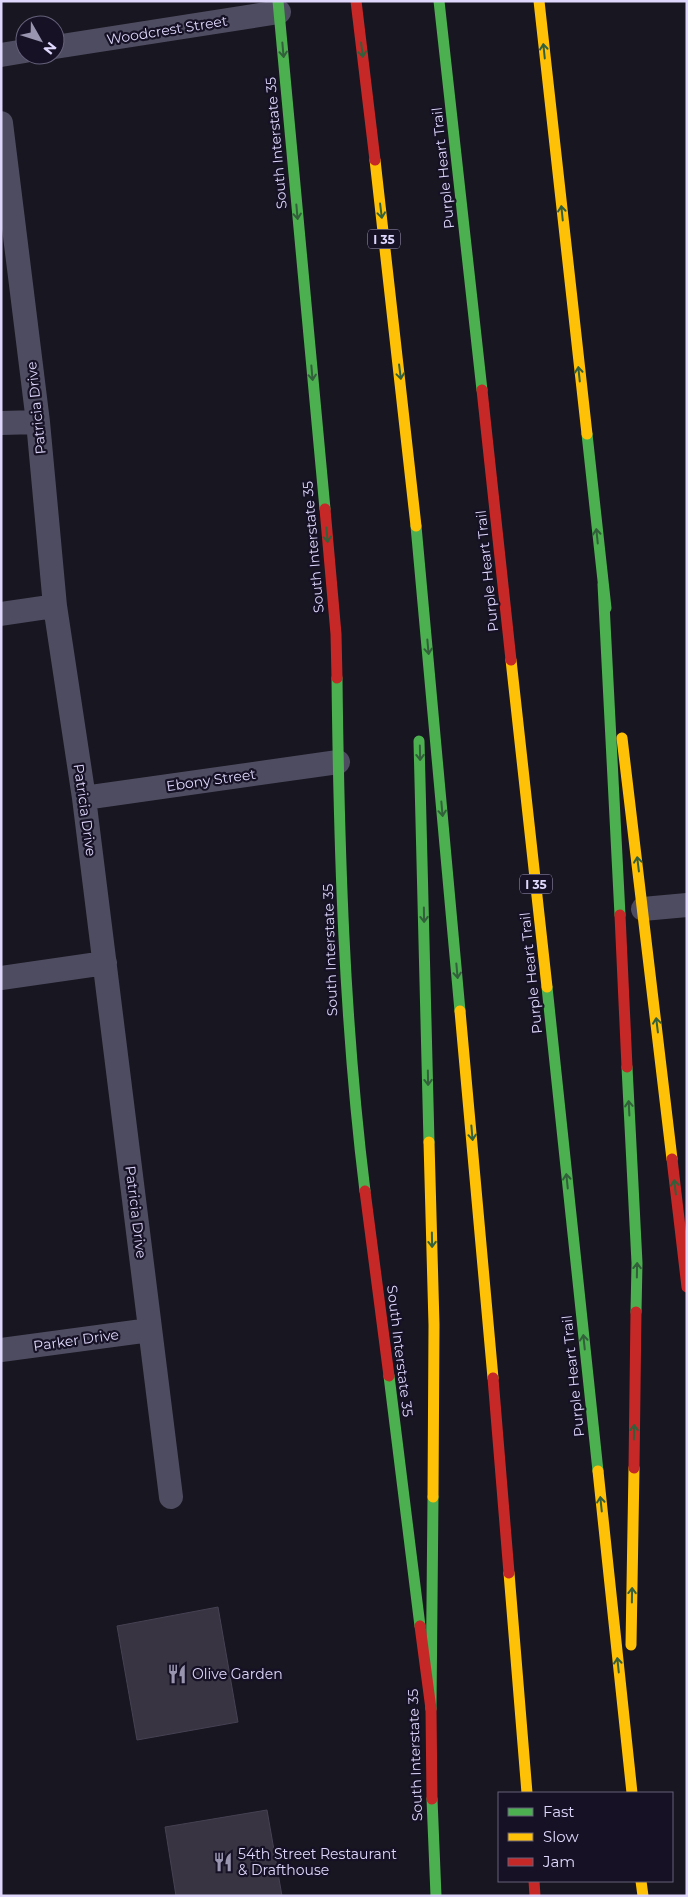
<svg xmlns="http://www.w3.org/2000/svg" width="688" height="1897" font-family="Montserrat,sans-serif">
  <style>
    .building { fill: #383442; stroke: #464153 }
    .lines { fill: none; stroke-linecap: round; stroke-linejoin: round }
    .street { stroke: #4e4c60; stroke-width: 24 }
    .fast { stroke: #4caf50; stroke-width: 11 }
    .slow { stroke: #ffc107; stroke-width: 11 }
    .jam { stroke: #c62828; stroke-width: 11 }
    .oneway { stroke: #31603a }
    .labels { text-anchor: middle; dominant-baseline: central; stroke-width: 4.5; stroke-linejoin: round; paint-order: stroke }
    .shield { fill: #161125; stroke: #a39cbc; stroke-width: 1 }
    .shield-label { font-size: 12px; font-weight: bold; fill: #dfd8fc }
    .street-label { font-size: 14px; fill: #dfd8fc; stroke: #161125 }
    .poi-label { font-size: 14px; fill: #dfd8fc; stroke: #161125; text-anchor: start }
  </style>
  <rect width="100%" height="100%" fill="#181620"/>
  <!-- building -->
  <path class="building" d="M218 1607 238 1722 137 1740 117 1626Z
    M267 1810 282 1896H176L165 1827Z"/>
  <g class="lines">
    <!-- street -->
    <path class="street" d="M55 47 279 12
      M1 55 25 51
      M1 123 38 422 55 606 84 798 171 1497
      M1 423 38 422
      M1 614 55 606
      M84 798 338 762
      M643 909 687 905
      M1 978 105 963
      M1 1350 150 1330"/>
    <!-- fast -->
    <path class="fast" d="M278 1 325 509
      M439 1 482 390
      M587 434 606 608
      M416 526 460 1011
      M603 584 620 915
      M337 678C339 850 344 1021 365 1191
      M419 741 429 1142
      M547 987 598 1471
      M627 1067 637 1263 636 1312
      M389 1376 420 1626
      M431 1709 433 1497
      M432 1799 436 1896"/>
    <!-- slow -->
    <path class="slow" d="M539 1 587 434
      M375 160 416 526
      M511 660 547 987
      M622 738 672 1159
      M460 1011 493 1378
      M429 1142 434 1325 433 1497
      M598 1471 632 1793
      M509 1573 527 1793
      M631 1645 634 1468
      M641 1881 643 1896"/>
    <!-- jam -->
    <path class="jam" d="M356 1 375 160
      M482 390 511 660
      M325 509 336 634 337 678
      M620 915 627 1067
      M672 1159 687 1287
      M365 1191 389 1376
      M493 1378 509 1573
      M634 1468 636 1312
      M420 1626 431 1709 432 1799
      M534 1881 535 1896"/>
  </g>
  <!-- one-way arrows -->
  <defs><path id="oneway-shaft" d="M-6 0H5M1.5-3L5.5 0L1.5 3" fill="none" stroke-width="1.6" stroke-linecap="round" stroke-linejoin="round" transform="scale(1.25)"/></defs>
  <g class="oneway">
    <use href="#oneway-shaft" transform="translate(283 50) rotate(85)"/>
    <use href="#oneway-shaft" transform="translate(362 50) rotate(83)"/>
    <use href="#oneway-shaft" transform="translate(544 51) rotate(-96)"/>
    <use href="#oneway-shaft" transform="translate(381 211) rotate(83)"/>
    <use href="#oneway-shaft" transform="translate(297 212) rotate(85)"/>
    <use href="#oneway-shaft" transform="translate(562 213) rotate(-96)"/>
    <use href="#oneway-shaft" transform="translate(400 372) rotate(83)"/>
    <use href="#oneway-shaft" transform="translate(312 373) rotate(85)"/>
    <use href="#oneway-shaft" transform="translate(579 374) rotate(-96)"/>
    <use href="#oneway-shaft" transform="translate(327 535) rotate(85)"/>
    <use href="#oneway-shaft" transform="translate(597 536) rotate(-96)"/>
    <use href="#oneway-shaft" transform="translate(428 647) rotate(85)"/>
    <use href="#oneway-shaft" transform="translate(420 753) rotate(89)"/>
    <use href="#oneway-shaft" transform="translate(442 809) rotate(85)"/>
    <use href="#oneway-shaft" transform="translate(638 864) rotate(-97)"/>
    <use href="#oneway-shaft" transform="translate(424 915) rotate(89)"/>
    <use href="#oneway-shaft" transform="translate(457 971) rotate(85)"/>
    <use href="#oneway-shaft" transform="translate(657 1025) rotate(-97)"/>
    <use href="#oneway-shaft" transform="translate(428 1078) rotate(89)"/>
    <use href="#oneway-shaft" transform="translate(629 1108) rotate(-93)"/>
    <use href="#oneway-shaft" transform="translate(472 1133) rotate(85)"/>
    <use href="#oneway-shaft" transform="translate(567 1181) rotate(-96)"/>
    <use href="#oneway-shaft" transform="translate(675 1187) rotate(-97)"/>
    <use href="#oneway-shaft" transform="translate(432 1240) rotate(89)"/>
    <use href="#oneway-shaft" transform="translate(637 1270) rotate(-89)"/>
    <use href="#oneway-shaft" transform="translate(584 1342) rotate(-96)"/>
    <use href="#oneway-shaft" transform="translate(634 1432) rotate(-89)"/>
    <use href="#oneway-shaft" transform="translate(601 1504) rotate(-96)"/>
    <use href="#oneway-shaft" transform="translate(632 1595) rotate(-89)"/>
    <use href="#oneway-shaft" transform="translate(618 1665) rotate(-96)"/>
  </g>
  <!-- icons -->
  <defs>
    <symbol id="restaurant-bare" viewBox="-9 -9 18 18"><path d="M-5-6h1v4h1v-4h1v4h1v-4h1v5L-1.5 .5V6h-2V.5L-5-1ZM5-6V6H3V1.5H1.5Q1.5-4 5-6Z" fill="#9994af" stroke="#161125" stroke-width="2.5" paint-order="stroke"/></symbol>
  </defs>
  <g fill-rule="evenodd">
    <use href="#restaurant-bare" x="163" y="1660" width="28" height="28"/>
    <use href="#restaurant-bare" x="209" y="1848" width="28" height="28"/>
  </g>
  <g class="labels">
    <!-- shield labels -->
    <g class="shield">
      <rect x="368" y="229.5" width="32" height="19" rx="4"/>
      <rect x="520" y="874.5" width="32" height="19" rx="4"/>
    </g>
    <g class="shield-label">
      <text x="384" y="239">I 35</text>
      <text x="536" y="884">I 35</text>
    </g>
    <!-- street labels -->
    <g class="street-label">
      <text transform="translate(167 30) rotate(-9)">Woodcrest Street</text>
      <text transform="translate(276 143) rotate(-95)">South Interstate 35</text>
      <text transform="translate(443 168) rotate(-96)">Purple Heart Trail</text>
      <text transform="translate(36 408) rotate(-96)">Patricia Drive</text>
      <text transform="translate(313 547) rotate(-95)">South Interstate 35</text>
      <text transform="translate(487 571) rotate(-96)">Purple Heart Trail</text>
      <text transform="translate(211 780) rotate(-8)">Ebony Street</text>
      <text transform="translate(85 810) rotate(82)">Patricia Drive</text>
      <text transform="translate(330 950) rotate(-92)">South Interstate 35</text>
      <text transform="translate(531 973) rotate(-96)">Purple Heart Trail</text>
      <text transform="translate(136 1212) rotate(83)">Patricia Drive</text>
      <text transform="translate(76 1340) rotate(-8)">Parker Drive</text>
      <text transform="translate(400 1351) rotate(83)">South Interstate 35</text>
      <text transform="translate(573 1376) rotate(-96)">Purple Heart Trail</text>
      <text transform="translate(415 1755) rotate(-92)">South Interstate 35</text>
    </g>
    <!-- poi labels -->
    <g class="poi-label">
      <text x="192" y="1674">Olive Garden</text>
      <text x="238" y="1854">54th Street Restaurant<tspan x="238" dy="16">&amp; Drafthouse</tspan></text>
    </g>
  </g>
  <!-- border -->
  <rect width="688" height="1897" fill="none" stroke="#dfd8fc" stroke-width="5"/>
  <!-- legend -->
  <rect x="498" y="1792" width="175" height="90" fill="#161125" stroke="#66617b"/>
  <rect x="508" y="1808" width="25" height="8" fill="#4caf50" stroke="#66617b"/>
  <text x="543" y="1817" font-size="15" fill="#dfd8fc">Fast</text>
  <rect x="508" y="1833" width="25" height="8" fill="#ffc107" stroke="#66617b"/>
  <text x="543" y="1842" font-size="15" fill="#dfd8fc">Slow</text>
  <rect x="508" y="1858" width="25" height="8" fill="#c62828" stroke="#66617b"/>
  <text x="543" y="1867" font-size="15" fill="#dfd8fc">Jam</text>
  <!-- north arrow -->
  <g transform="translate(40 40) rotate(129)"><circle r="24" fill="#161125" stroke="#66617b"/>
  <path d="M0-4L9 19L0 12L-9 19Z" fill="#9994af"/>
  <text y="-8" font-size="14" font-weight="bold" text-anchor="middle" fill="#dfd8fc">N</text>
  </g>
</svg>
